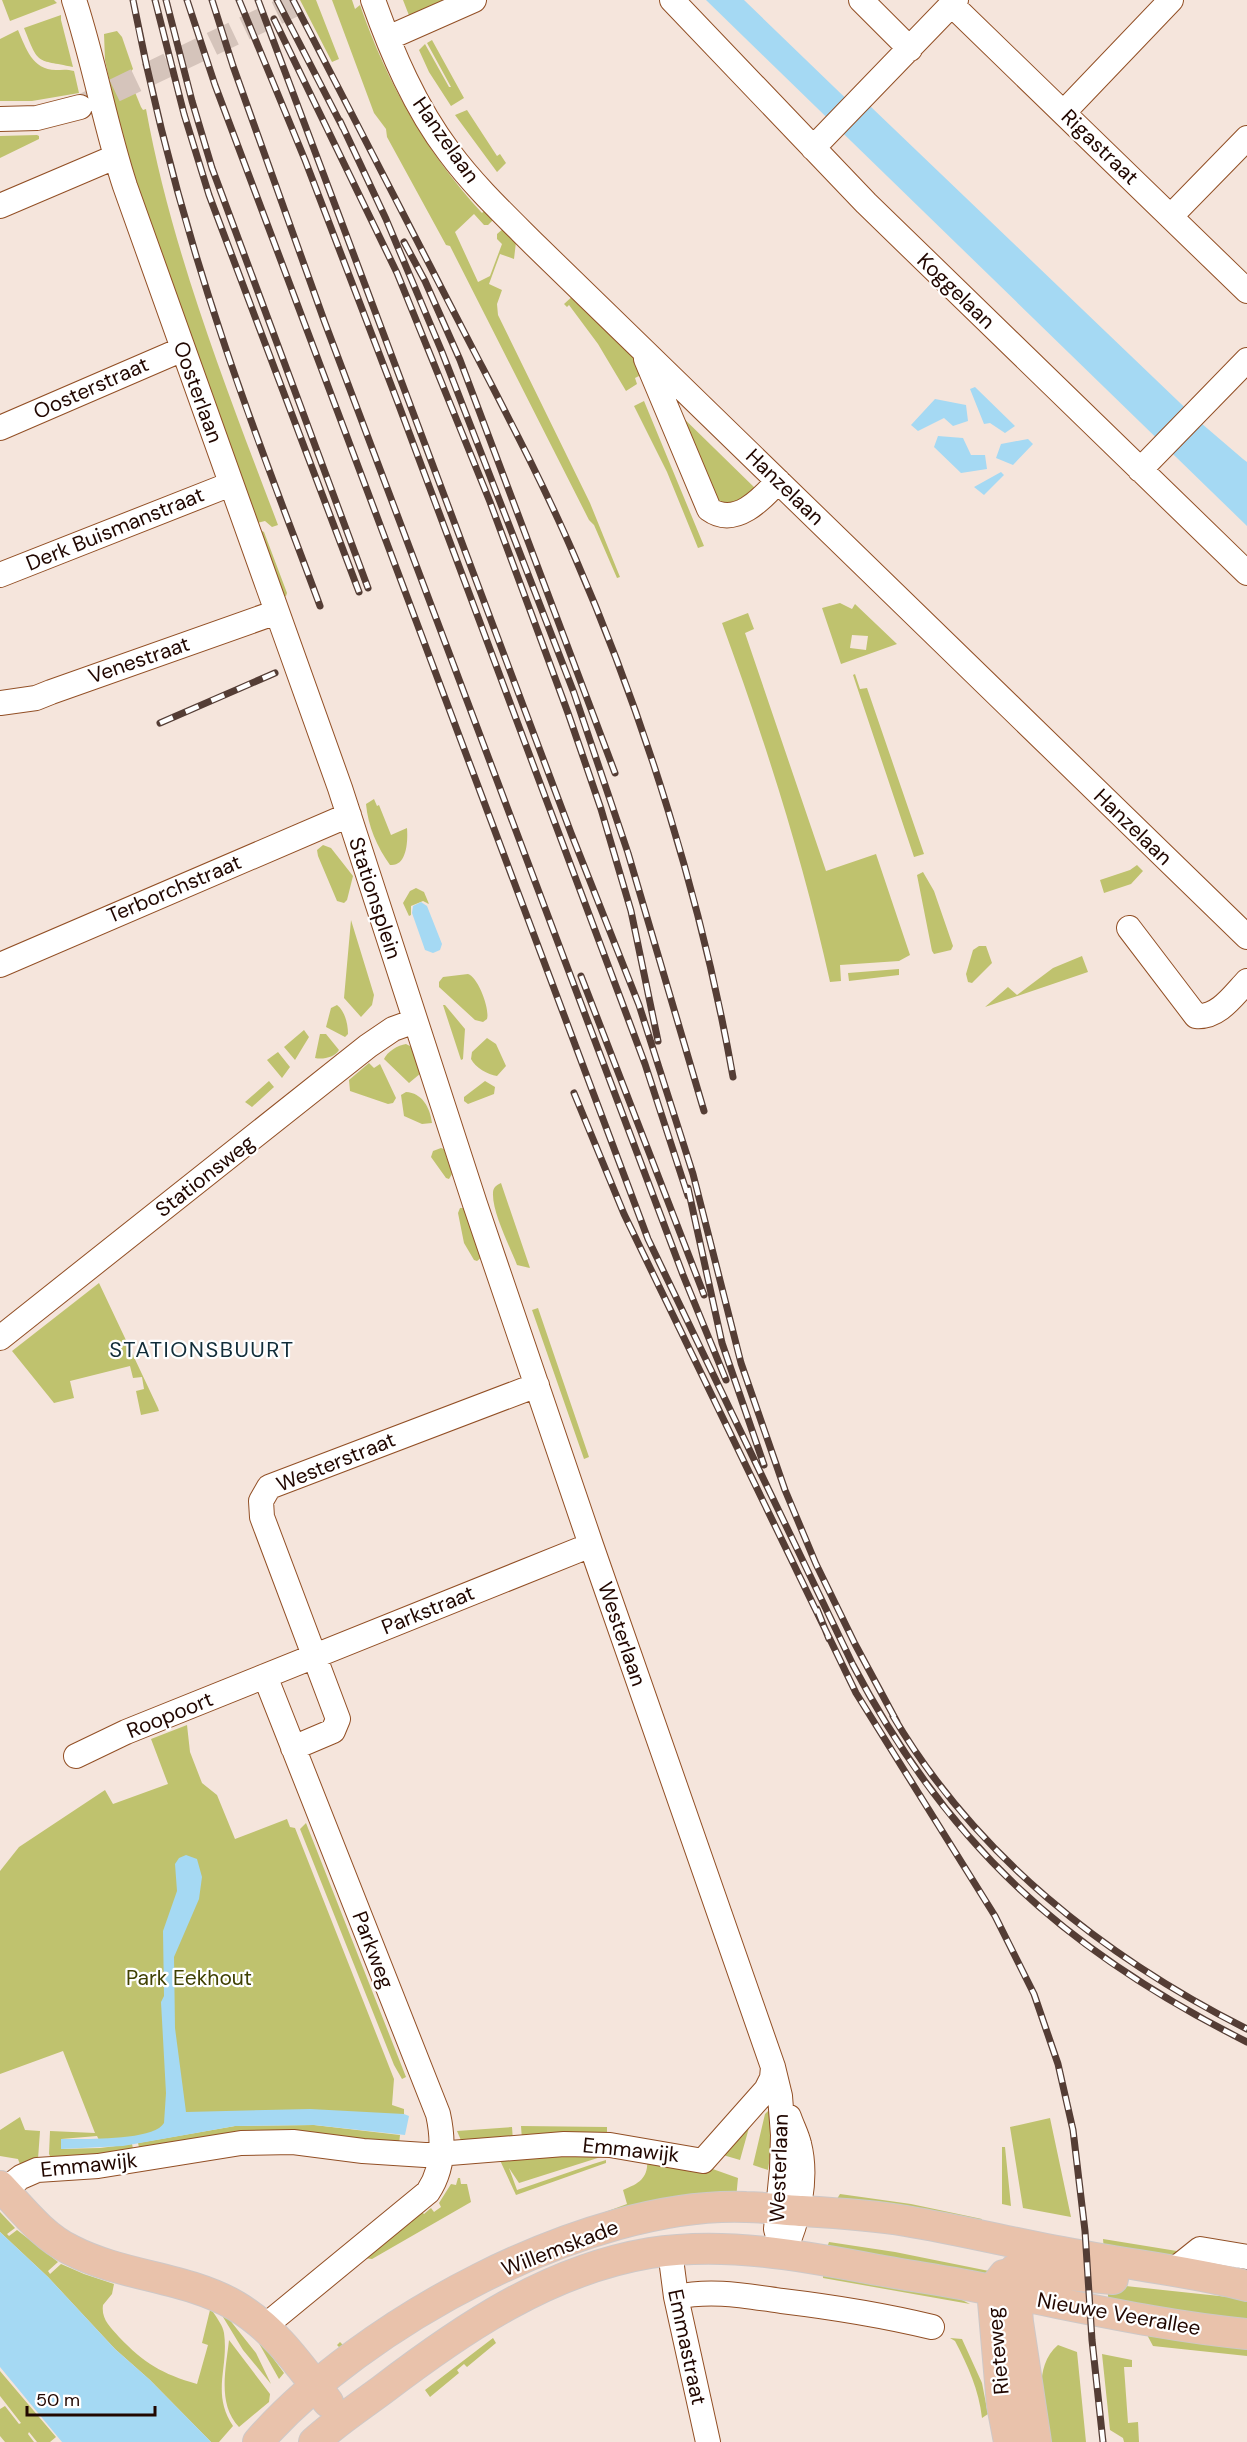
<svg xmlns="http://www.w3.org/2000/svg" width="1247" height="2442" font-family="'DM Sans',sans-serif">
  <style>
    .green { fill: #bfc26e; fill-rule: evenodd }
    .water { fill: #a5d9f3 }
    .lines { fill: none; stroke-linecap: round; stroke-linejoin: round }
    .minor-tunnel { stroke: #d5c4bb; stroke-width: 24; stroke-dasharray: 24 12; stroke-linecap: butt }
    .minor-casing { stroke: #924f25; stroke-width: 26 }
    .major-casing { stroke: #cec8c7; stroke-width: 32 }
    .minor { stroke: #fff; stroke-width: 24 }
    .major { stroke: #e9c2ab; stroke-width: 30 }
    .rail-casing { stroke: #543d35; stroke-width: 7 }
    .rail { stroke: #fff; stroke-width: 4.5; stroke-dasharray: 14; stroke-linecap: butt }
    .labels { text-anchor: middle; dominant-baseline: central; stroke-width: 4.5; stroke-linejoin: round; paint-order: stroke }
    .street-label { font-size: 21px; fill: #210700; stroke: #fff }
    .park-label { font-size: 21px; fill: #404103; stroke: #fff }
    .neighbourhood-label { font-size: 22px; letter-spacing: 1.5px; fill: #122d39; stroke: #fff }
  </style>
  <rect width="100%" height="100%" fill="#f5e5dc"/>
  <!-- green -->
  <path class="green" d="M2 0H54L57 3 10 21Z
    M300 0H316L339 59 332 62Z
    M332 0H352L355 9 360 5C387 83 426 152 482 213L485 210 495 218 488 225H484L474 214 455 232 478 282 490 276 502 244 497 239V234L504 228 516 242 514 259 500 254 489 284 502 290 497 304 498 315 590 503 620 577 617 578 594 525 589 520 450 246 446 245 387 137 386 129 374 113Z
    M403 0H449L410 18Z
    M61 15V20L73 67C36 59 39 66 24 28Z
    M18 30C26 48 32 70 56 70 61 70 67 69 74 71L79 93 32 101H0V39Z
    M117 31 122 37 133 69 128 75 141 107 143 110 146 109C172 252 227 390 278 525L272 527 265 521 253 524 133 190 105 60 104 34Z
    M432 40 464 98 451 106 429 72 419 50 425 44 449 87H451L427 43Z
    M467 110 497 156 500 154 506 163 497 172 455 115Z
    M37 135 39 136V139L0 158V136Z
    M575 294 635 353 641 375 635 378 637 384 626 391 598 344 569 305 567 307 564 304Z
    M644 401 704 546 698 548 667 472 634 406Z
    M670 405 758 491 721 508Z
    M262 531 264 532 287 593 286 596 279 599 256 533Z
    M840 603 852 609 855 604 897 644 841 664 822 608ZM852 635 868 636 866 650 850 648Z
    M748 613 754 629 745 633 826 871 876 854 910 955 899 961 840 965 841 981 830 982C803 859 765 741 722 623Z
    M855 674 860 689 867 688 924 854 914 857 853 675Z
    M374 799 377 806 379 805 391 835 407 828C408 841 407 867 390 865 377 847 368 826 366 804Z
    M323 845 331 848 353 876 347 900 344 903 337 901 318 856 317 850Z
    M1137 865 1143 871 1131 884 1104 893 1100 880 1130 870Z
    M923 872 934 891 953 946 951 950 934 954 932 951 917 875Z
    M416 888 424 892 429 904 423 901 411 906V915L409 916 403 903 410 891Z
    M351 920 374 995 372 1005 361 1017 344 998Z
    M979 946H986L992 963 972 983 968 982 966 974 973 950Z
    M1082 956 1088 972 985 1007 1008 987 1017 995 1053 968Z
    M899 969V975L849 981 848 973Z
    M468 974C478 977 490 1009 487 1019L483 1022 475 1020 439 987V982L443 977Z
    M337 1005C345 1011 348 1024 348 1034L345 1037 326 1027 331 1008Z
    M443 1005H445L465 1029 463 1059 461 1060Z
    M304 1030 309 1037 295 1060 284 1047Z
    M320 1034H326L339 1050C335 1057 323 1060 315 1058Z
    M487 1038 496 1044 506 1066 497 1076C488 1075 475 1067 471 1059L472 1052Z
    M406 1044 412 1047 421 1073 409 1083 384 1059C387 1052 398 1045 406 1044Z
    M278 1052 290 1067 282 1078 267 1060Z
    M369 1063 374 1068 380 1064 396 1098 393 1103 388 1104 350 1091 349 1080Z
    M269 1081 274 1087 252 1107 245 1102Z
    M485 1081 495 1087 494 1094 468 1104 464 1101V1097Z
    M406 1092C422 1093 430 1107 432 1123L422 1124 404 1116 401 1095Z
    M441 1148 444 1149 452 1174 449 1179 446 1178 431 1157 433 1151Z
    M501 1183 530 1268 517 1265C510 1247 492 1212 493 1193 493 1187 497 1185 501 1183Z
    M460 1208H467L482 1257 477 1261 474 1260 464 1243 458 1213Z
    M99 1283 158 1408 159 1411 141 1415 136 1391 144 1389 142 1377 133 1378 130 1366 70 1381 74 1398 54 1403 12 1351Z
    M538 1308 589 1457 584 1459 532 1310Z
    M187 1725 190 1752 202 1783 217 1795 235 1839 287 1819 290 1827 295 1828 394 2079 392 2105 404 2109V2114L223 2121 101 2144 97 2136 61 2139V2149L100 2148 132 2144 135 2158 52 2160 49 2154 50 2131 95 2133 63 2051 0 2074V1871L19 1847 105 1790 113 1804 168 1784 151 1739Z
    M306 1823 406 2077 402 2079 394 2065 300 1829Z
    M768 2111 771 2113 772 2142 768 2170 753 2165 765 2114Z
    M20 2117 25 2130 40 2131 38 2159 21 2167 18 2159 0 2156V2130Z
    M1050 2118 1071 2217 1023 2208 1010 2127Z
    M750 2124 740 2160 723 2155Z
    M314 2125 400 2135 399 2144 141 2156 138 2143 235 2126Z
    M521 2126 607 2127V2135L522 2140Z
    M512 2127 513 2141 463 2145 457 2131Z
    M1002 2147H1005L1011 2206 1002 2204Z
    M544 2152 604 2156 519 2183 509 2168 517 2190 593 2164 606 2160V2163L516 2195 498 2156Z
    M647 2157 693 2162 738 2178 736 2199 664 2210 344 2352 337 2345 340 2342 343 2345 402 2306 559 2229 627 2204 623 2190C641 2183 649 2177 647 2157Z
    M458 2178H460L461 2184H467L471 2202 372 2259 364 2258 421 2211 424 2214 431 2208 434 2212 441 2207 439 2203 451 2184 456 2185Z
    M840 2194 911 2204 982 2219 978 2226 835 2202Z
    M0 2212 15 2228 7 2234 9 2236 17 2230 58 2262 48 2271 50 2274 61 2264 84 2274 114 2284 112 2294 103 2305C101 2319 110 2327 119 2337 144 2363 162 2374 197 2384L208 2345 202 2343 210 2310 213 2312C217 2318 223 2326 224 2333 229 2368 211 2393 233 2426L219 2442H211L150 2380 115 2349 48 2277 0 2232Z
    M1103 2239 1183 2252 1175 2259 1104 2250Z
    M829 2242 895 2252 989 2271V2280L826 2250Z
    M823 2270 962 2300 970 2304 823 2278Z
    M1107 2284 1247 2299V2324L1109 2307Z
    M225 2314 256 2353 271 2384 243 2350 223 2317Z
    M1145 2331 1247 2340V2356L1153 2346Z
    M256 2338H258L284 2373 279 2379Z
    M493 2338 496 2343 467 2367 464 2364 457 2370 459 2373 430 2397 425 2390Z
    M950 2338 962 2339 982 2383 988 2414 982 2418C979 2390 968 2366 955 2341Z
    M229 2340 270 2394 269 2402 239 2427C217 2404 226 2369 229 2340Z
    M1058 2345 1077 2352 1086 2442H1048C1044 2411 1031 2368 1058 2345Z
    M1102 2354 1132 2360V2367H1124L1128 2423 1138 2422 1139 2442H1124L1123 2438 1110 2430Z
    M0 2371 56 2437 50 2442H37L29 2432 28 2434 34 2442H5L0 2436V2409L5 2406 19 2424 21 2423 0 2396Z"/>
  <!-- water -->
  <path class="water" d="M706 0H744L862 114 870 106 1201 423 1243 459 1247 462V526Z
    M975 387 1015 426 1005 433 990 423 984 424 970 389Z
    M935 399 966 405 968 421 953 426 944 418 918 431 911 425Z
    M938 436 963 438 971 455H985L987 469 961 473 934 447Z
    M1028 439 1033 444 1013 465 996 458 1001 444Z
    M1001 472 1004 475 984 495 974 487Z
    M421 902 427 906 442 944 440 950 433 953 425 950 412 913 413 906Z
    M186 1855 197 1859 202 1877 199 1899 174 1957 175 2028 186 2112 310 2109 404 2114 409 2116 405 2135 314 2125 235 2126 123 2146 61 2149V2139C82 2139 154 2141 164 2123L166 2093 161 2002 164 1996 163 1931 177 1891 175 1864 179 1858Z
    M0 2232 48 2277 115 2349 150 2380 211 2442H62L0 2367Z"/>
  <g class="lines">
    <!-- minor-tunnel -->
    <path class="minor-tunnel" d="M82 106 304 0"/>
    <defs>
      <path id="minor" d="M74 0C94 61 105 125 125 186L340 788 475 1204 591 1545 773 2067 780 2096 783 2135 782 2169 776 2229 783 2254
        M373 0C392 53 415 107 449 152 474 186 506 216 536 246L1247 937
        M672 0 866 203 1247 573
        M861 0 910 49
        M952 5 1247 291
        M388 38 474 0
        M1064 112 1171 0
        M0 119 37 118 80 107
        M813 148 956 0
        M0 206 115 157
        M1171 216 1247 138
        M646 359 709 509C735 528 762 499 778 481
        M0 428 183 349
        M1140 470 1247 360
        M0 575 231 484
        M0 703 36 698 51 692 277 612
        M1129 928 1196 1016C1218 1018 1233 996 1247 981
        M0 965 349 815
        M0 1338 368 1046 393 1029 415 1021
        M293 1748 333 1731 338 1719 262 1517 261 1501 269 1487 537 1385
        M76 1756 126 1732 591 1545
        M4 2190 21 2177 37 2170 98 2166 241 2143 293 2142 363 2151 425 2155 564 2144 610 2145 703 2161 766 2090 772 2078 773 2067
        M670 2251 676 2297 708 2442
        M783 2254C798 2222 808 2179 799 2144 797 2135 792 2126 789 2117
        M1175 2269 1200 2249 1247 2257
        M676 2297C712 2289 746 2296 782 2301 832 2307 882 2315 932 2327
        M265 2326 428 2192C444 2168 444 2141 438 2114L265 1676"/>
      <path id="major" d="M0 2186C22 2209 42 2236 71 2250 123 2277 188 2277 236 2306 276 2330 300 2366 328 2402
        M1014 2270 1113 2279
        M1004 2275 992 2290 1002 2405 1009 2442
        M1014 2275 1018 2322 1036 2442
        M258 2442C361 2324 586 2201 746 2207 764 2207 782 2210 800 2211 835 2213 871 2215 906 2221 966 2231 1025 2246 1084 2256 1139 2266 1193 2272 1247 2286
        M314 2442C335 2423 359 2407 382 2390 462 2329 548 2270 650 2253 725 2241 804 2256 878 2270 916 2277 954 2282 991 2290 1077 2306 1160 2326 1247 2334"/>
    </defs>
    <!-- minor casing -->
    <use href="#minor" class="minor-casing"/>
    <!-- major casing -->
    <use href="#major" class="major-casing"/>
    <!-- minor -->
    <use href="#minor" class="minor"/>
    <!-- major -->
    <use href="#major" class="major"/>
    <defs>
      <path id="rail" d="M133 0C155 114 185 227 222 337 252 428 287 517 320 606
        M155 0 184 114 209 195 359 592
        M166 0 192 101 212 168 368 588
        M187 0 215 85 648 1239 853 1665C948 1846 1066 1951 1247 2042
        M212 0 233 66 325 323 683 1275 726 1380
        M239 0 305 160 398 403 645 1064 688 1196
        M258 0 571 833 639 1005 693 1174 741 1363 785 1490 816 1564 855 1644 897 1722
        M277 0 343 128
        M293 0C349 108 404 216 460 324 499 400 540 476 574 555 645 718 702 902 733 1077
        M274 19 397 273 490 502 568 713 601 809 631 911 658 1041
        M340 121 386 219 442 352 574 693 628 853 704 1111
        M404 242 425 281 460 360 615 773
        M160 723 275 673
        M581 976 704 1295
        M574 1093 624 1214 856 1693 995 1916 1034 1994 1058 2064 1073 2130 1085 2231 1092 2340 1103 2442
        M688 1188 722 1343 764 1465
        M817 1609 829 1639
        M893 1716C975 1855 1104 1957 1247 2029"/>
    </defs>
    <!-- rail casing -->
    <use href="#rail" class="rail-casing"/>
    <!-- rail -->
    <use href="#rail" class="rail"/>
  </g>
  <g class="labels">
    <!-- street labels -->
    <g class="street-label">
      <text transform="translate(446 140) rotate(55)">Hanzelaan</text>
      <text transform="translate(1100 147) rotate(44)">Rigastraat</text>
      <text transform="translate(956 291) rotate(44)">Koggelaan</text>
      <text transform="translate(91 388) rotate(-24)">Oosterstraat</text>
      <text transform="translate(198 392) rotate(70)">Oosterlaan</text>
      <text transform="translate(785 487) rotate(44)">Hanzelaan</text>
      <text transform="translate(115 529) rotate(-22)">Derk Buismanstraat</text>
      <text transform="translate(139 660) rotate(-19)">Venestraat</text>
      <text transform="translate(1133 827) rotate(44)">Hanzelaan</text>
      <text transform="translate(174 889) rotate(-23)">Terborchstraat</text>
      <text transform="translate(375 898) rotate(72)">Stationsplein</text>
      <text transform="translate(205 1176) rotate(-38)">Stationsweg</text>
      <text transform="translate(336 1462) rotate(-22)">Westerstraat</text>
      <text transform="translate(428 1610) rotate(-22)">Parkstraat</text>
      <text transform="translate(622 1634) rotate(71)">Westerlaan</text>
      <text transform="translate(170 1715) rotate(-22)">Roopoort</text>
      <text transform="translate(373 1950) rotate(69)">Parkweg</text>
      <text transform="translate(631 2150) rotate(6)">Emmawijk</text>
      <text transform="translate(89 2165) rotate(-6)">Emmawijk</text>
      <text transform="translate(779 2168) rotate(-88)">Westerlaan</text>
      <text transform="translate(560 2248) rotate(-21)">Willemskade</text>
      <text transform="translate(1119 2314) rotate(10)">Nieuwe Veerallee</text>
      <text transform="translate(687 2347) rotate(78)">Emmastraat</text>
      <text transform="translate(998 2351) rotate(-95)">Rieteweg</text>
    </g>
    <!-- park labels -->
    <g class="park-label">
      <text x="189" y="1978">Park Eekhout</text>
    </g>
    <!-- neighbourhood labels -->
    <g class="neighbourhood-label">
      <text x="202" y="1349">STATIONSBUURT</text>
    </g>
  </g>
  <!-- scale -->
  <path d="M27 2406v9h128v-9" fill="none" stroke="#210700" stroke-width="3"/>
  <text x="36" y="2406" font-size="18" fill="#210700" stroke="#ffffff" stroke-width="4.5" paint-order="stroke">50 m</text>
</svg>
